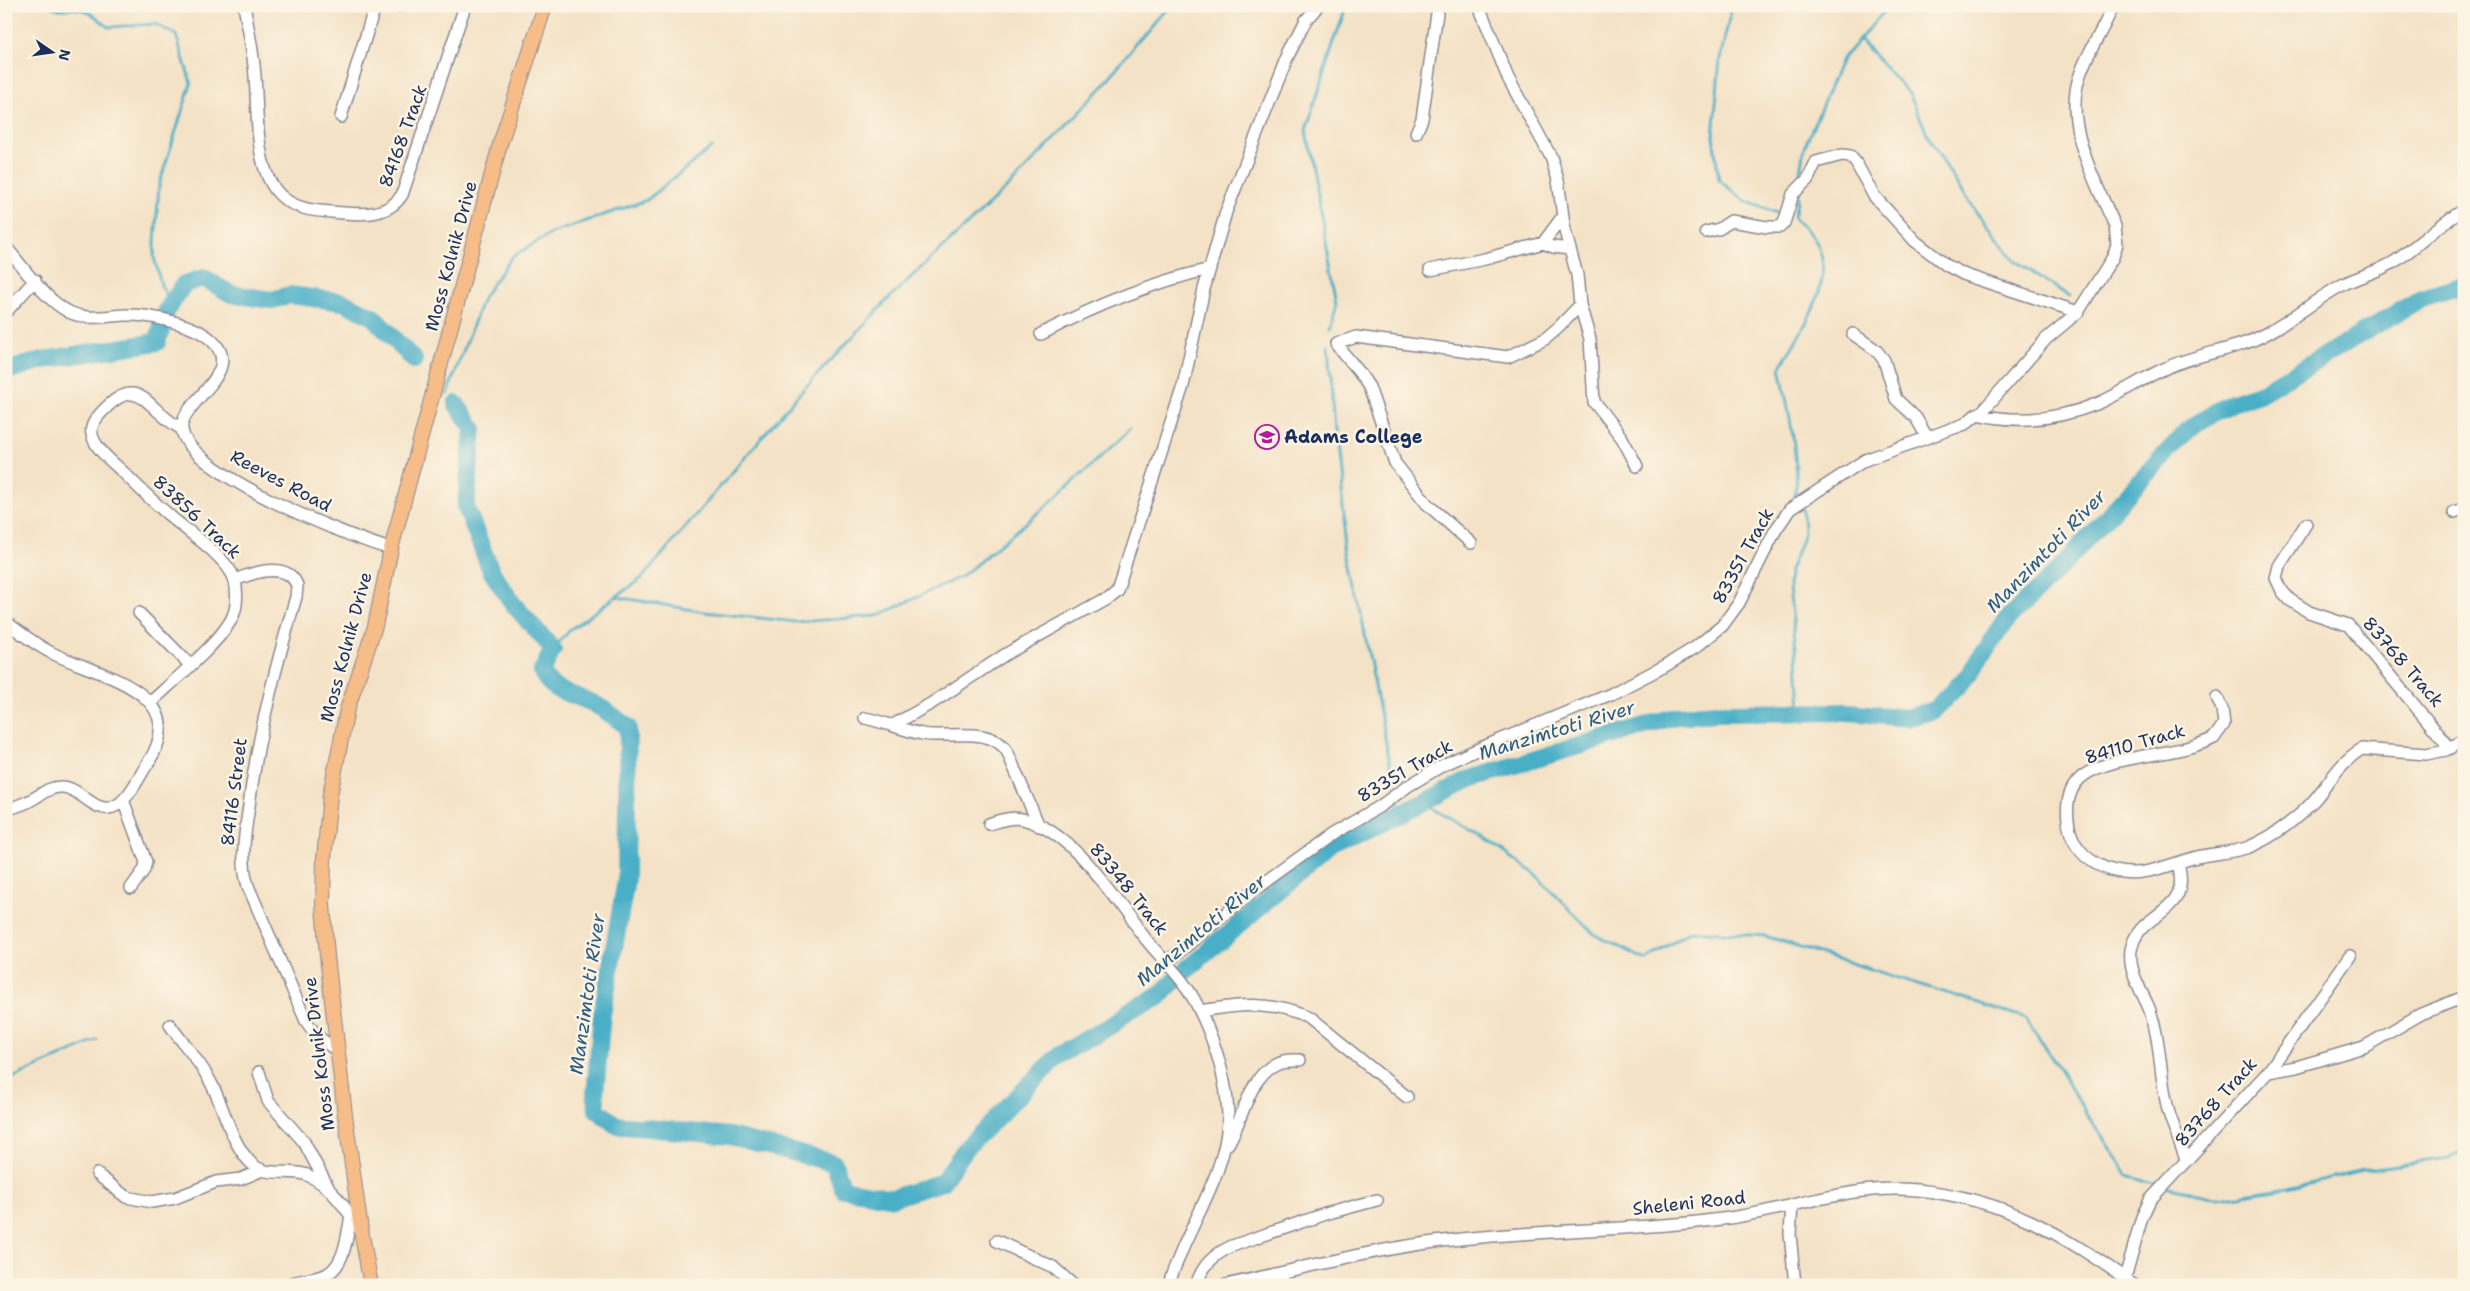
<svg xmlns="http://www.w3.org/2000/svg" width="2470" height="1291" font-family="'Shantell Sans',sans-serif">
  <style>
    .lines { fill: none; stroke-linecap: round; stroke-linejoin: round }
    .stream { stroke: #48afc7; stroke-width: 3 }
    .river { stroke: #48afc7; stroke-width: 18 }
    .minor-casing { stroke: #888892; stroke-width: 14 }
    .major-casing { stroke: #888892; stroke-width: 16 }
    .minor { stroke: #fff; stroke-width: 11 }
    .major { stroke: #f7bd88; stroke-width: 14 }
    .labels { text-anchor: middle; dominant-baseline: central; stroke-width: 5; stroke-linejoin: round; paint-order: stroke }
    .street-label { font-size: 18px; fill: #1b2f5e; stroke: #fcf5e5 }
    .poi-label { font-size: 18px; font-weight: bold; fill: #1b2f5e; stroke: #fcf5e5; text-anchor: start }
    .water-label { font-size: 19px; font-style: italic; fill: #2b5c83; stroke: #fcf5e5 }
  </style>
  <rect width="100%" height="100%" fill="#fcf5e5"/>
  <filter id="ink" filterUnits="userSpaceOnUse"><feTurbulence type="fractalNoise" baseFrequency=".02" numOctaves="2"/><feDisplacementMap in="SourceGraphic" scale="10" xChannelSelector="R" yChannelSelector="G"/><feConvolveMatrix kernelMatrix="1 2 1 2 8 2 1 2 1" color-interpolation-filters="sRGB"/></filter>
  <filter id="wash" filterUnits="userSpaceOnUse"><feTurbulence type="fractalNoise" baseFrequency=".0096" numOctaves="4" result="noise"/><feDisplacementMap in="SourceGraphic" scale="20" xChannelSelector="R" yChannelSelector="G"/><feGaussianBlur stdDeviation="1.12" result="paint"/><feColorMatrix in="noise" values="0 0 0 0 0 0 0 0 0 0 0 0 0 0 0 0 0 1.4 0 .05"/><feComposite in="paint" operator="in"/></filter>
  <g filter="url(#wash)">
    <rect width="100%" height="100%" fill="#f4e2c6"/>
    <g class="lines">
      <!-- stream -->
      <path class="stream" d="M52 6C60 12 67 8 76 9 89 10 99 19 108 27L155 24 176 35 191 83 159 185 154 257 161 285 169 299 170 306
        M1732 6 1720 59 1713 136 1719 180 1745 201 1783 215
        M1860 39 1910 95 1930 140 1965 198 2014 260 2070 296
        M1798 184 1804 148 1842 59 1889 6
        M1330 326 1337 300 1305 131 1346 6
        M1328 346 1334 432 1349 552 1395 789
        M447 394 484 296 512 257 552 233 647 200 712 147
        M1794 502C1801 461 1788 409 1780 368 1799 333 1842 278 1813 237 1808 230 1800 224 1794 218L1798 196
        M617 597 705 612 796 622 877 616 962 576 1043 509 1130 429
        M553 649 571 629 642 578 800 393 891 296 1015 180 1108 82 1173 6
        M1800 712 1797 656 1789 588 1790 571 1804 534 1803 509
        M1397 797 1400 814
        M1423 803 1486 839 1535 874 1595 935 1646 960 1691 931 1765 936 2026 1018 2127 1175 2160 1185
        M6 1081 97 1040
        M2166 1187 2219 1199 2289 1188 2362 1170 2448 1158 2464 1152"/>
      <!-- river -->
      <path class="river" d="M6 371 43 360 157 342 167 310 184 284 204 278 231 294 272 300 290 295 343 302 373 317 414 360
        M456 404 473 428 466 507 491 571 513 604 553 649 542 671C549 694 578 694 596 705 607 711 617 719 628 727L626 880 602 1015 595 1094 597 1110 616 1125 730 1136 834 1163 843 1189 893 1198 942 1182 967 1147 1058 1056 1160 996 1182 972 1331 849 1470 779 1677 716 1718 713 1850 712 1906 718 1934 710 1969 674 2009 617 2055 573 2180 438 2195 424 2232 403 2259 394 2422 298 2464 285"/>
    </g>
  </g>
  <g filter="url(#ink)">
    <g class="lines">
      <defs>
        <path id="minor" d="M244 6C248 26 252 46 254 66 259 103 252 168 280 195 297 212 322 211 344 213 366 215 389 215 402 195L465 6
          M376 6H402
          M1479 6 1508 78 1551 157 1558 180 1565 231 1577 275 1580 305 1590 339 1594 402 1622 438 1637 466
          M341 117 375 6
          M1416 133 1422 119 1438 6
          M1706 232 1719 229 1731 221 1767 227H1780L1784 223 1793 194 1808 179 1816 162 1842 155 1850 156 1856 163 1874 196 1915 241 1946 265 1965 275 2078 312
          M1543 243 1553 247 1570 249
          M6 247C24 268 44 299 69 312 88 321 105 316 125 315 147 314 187 323 205 335 255 369 177 402 182 430 189 474 349 537 391 549
          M1430 270 1485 259 1543 243 1563 216
          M6 312 35 280
          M1041 334C1095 306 1150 283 1210 269
          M1853 334 1876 350 1884 360 1896 399 1916 418 1927 437
          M1977 414C2018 424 2060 419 2099 403 2122 393 2143 378 2166 368 2198 353 2234 351 2266 334 2294 319 2318 297 2346 283 2363 275 2381 271 2397 260 2420 244 2439 224 2464 210
          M2454 512 2464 509
          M2306 524 2279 566 2276 578 2282 591 2290 600 2309 612 2348 625 2450 748
          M1471 543 1427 504 1395 463 1369 387 1359 372 1336 344 1356 337 1508 357 1545 339 1559 327 1580 305
          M235 580C252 573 287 561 297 585L296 597C276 666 258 734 249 806 245 832 240 861 248 886L306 1021 316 1035 337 1051
          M139 613 190 665
          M6 622C21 633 37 646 54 654 99 676 194 692 148 763 139 776 129 801 113 807 94 814 80 787 62 787 50 786 41 795 31 800 23 805 14 806 6 811
          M2217 697 2222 709 2224 724 2214 738C2178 757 2115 753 2083 776 2069 787 2066 803 2068 820 2072 861 2113 879 2149 871 2165 868 2181 861 2197 857 2214 853 2232 853 2249 847 2273 837 2299 818 2316 798 2331 780 2341 761 2362 749L2426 754 2446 750 2464 740
          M150 703C170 684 223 640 233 616 238 604 238 583 231 572 218 551 188 532 170 516 153 502 138 487 123 472 113 463 98 451 93 438 89 428 94 421 100 414 140 369 146 411 182 429
          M865 718C884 722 903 730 922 734 947 739 990 725 1007 751L1039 826
          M893 725 932 703 1006 654 1105 599 1117 589 1183 386 1204 289 1226 212 1287 58 1306 20 1318 6
          M123 800 146 862 144 870 131 888
          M989 824C1001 820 1013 816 1026 820 1076 834 1114 900 1145 938 1162 960 1183 977 1196 1003 1213 1036 1227 1078 1228 1115 1229 1161 1200 1208 1182 1250 1178 1261 1171 1273 1169 1285
          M2178 863C2193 917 2138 909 2131 950 2128 970 2141 990 2149 1008 2162 1042 2159 1079 2169 1113 2174 1129 2181 1144 2186 1160
          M1167 962 1252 892 1332 834 1379 807 1408 786 1443 765 1483 747 1611 694 1665 666 1696 647 1722 626 1739 603 1775 531 1790 509 1865 460 1965 424 1977 414H1980L2046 339 2078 312 2113 257 2117 244 2115 226C2095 180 2061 122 2081 72 2089 49 2104 29 2113 6
          M1200 1011C1241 1004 1269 1001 1309 1018L1407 1097
          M170 1025C183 1044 199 1060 210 1081 224 1106 230 1141 250 1162 266 1179 288 1168 307 1175 330 1184 347 1210 360 1229
          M259 1072 268 1101 304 1142 329 1189
          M2268 1072 2296 1067 2364 1047 2421 1014 2464 997
          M1228 1144C1243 1120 1248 1077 1277 1063 1284 1059 1293 1060 1300 1060
          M97 1174 126 1197 152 1202 175 1198 216 1182 241 1179 260 1171
          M1792 1205 1790 1234 1795 1285
          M997 1241 1053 1267 1073 1285
          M2125 1278 2142 1217 2150 1200 2268 1072 2350 956
          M286 1285C298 1280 311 1280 323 1276 345 1269 347 1235 351 1216
          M1196 1285C1203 1265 1213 1255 1232 1246L1325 1214 1377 1200
          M1226 1285C1296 1270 1365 1251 1435 1242 1530 1229 1627 1232 1722 1219 1788 1211 1850 1183 1917 1190 2007 1199 2063 1235 2135 1285"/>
        <path id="major" d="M371 1285 361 1230 345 1115 327 956 323 905 324 859 330 795 347 710 375 626 391 549 500 144 545 6"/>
      </defs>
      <!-- minor casing -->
      <use href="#minor" class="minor-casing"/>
      <!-- major casing -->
      <use href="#major" class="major-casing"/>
      <!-- minor -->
      <use href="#minor" class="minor"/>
      <!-- major -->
      <use href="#major" class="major"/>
    </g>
  </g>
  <!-- icons -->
  <defs>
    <symbol id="school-ring" viewBox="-11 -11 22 22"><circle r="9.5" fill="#fcf5e5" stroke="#b5179e" stroke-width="1.5"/><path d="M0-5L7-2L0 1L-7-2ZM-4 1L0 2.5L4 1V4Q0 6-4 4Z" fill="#b5179e"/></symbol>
  </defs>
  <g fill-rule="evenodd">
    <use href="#school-ring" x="1253" y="423" width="28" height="28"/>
  </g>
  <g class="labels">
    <!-- street labels -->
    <g class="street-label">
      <text transform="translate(403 136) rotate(-70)">84168 Track</text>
      <text transform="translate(451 256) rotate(-75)">Moss Kolnik Drive</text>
      <text transform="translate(281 481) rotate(28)">Reeves Road</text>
      <text transform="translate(197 517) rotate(43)">83856 Track</text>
      <text transform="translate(1743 556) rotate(-61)">83351 Track</text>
      <text transform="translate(346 647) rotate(-75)">Moss Kolnik Drive</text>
      <text transform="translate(2403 662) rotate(49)">83768 Track</text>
      <text transform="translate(2135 744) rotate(-16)">84110 Track</text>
      <text transform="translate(1405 771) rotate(-30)">83351 Track</text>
      <text transform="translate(234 792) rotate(-83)">84116 Street</text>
      <text transform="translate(1129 889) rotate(51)">83348 Track</text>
      <text transform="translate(319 1054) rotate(-97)">Moss Kolnik Drive</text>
      <text transform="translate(2216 1102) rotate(-48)">83768 Track</text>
      <text transform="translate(1689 1203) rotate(-6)">Sheleni Road</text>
    </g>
    <!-- poi labels -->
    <g class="poi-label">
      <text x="1284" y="437">Adams College</text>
    </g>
    <!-- water labels -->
    <g class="water-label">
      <text transform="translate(2046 551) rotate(-46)">Manzimtoti River</text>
      <text transform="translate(1557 730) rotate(-17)">Manzimtoti River</text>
      <text transform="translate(1201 930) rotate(-40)">Manzimtoti River</text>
      <text transform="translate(587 994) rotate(-82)">Manzimtoti River</text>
    </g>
  </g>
  <!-- margin -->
  <rect width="2470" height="1291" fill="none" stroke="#fcf5e5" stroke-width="25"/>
  <!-- north arrow -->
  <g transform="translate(52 52) rotate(103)" stroke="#fcf5e5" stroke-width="4" paint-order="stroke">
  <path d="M0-4L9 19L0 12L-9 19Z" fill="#1b2f5e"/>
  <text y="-8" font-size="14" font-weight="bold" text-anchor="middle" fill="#1b2f5e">N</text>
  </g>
</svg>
